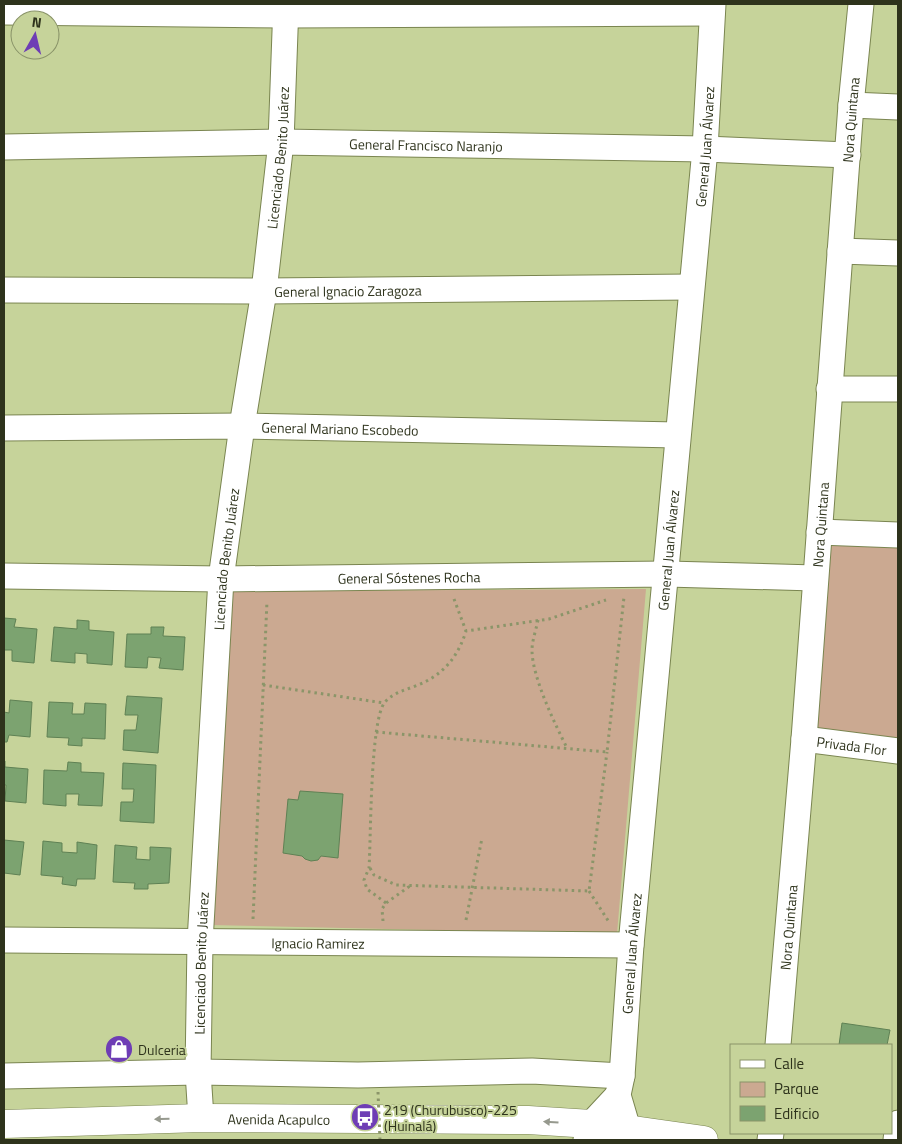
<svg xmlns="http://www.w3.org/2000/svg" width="902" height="1144" font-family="'Titillium Web',sans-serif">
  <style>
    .green { fill: #cba991 }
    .building { fill: #7ca370; stroke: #5f8154 }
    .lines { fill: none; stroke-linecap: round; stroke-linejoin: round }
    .minor-casing { stroke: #7a8550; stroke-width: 27 }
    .primary-casing { stroke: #7a8550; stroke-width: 29 }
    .path { stroke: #8b9569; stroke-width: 3; stroke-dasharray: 2.5 4; stroke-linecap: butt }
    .minor { stroke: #fff; stroke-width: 25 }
    .primary { stroke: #fff; stroke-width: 28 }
    .path-bridge { stroke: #8b9569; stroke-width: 3; stroke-dasharray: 2.5 4; stroke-linecap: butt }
    .oneway { fill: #96998e }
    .labels { text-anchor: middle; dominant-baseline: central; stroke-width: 4; stroke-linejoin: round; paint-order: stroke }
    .street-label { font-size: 14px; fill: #2e331c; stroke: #c6d39a }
    .poi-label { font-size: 14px; fill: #2e331c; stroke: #c6d39a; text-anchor: start }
  </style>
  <rect width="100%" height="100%" fill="#c6d39a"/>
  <!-- green -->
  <path class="green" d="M832 541 898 547V739L815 732Z
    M646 589 617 934 210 925 231 591Z"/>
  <!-- building -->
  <path class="building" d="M4 618 16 619 14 627 37 629 34 663 12 661V650H4Z
    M77 620 89 621V630L114 632 112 665 87 663V654L75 653V663L51 661 54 627 77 629Z
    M151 627H164L163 636 185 637 183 670 159 668 161 658 148 657 147 668 125 667 127 634H151Z
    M127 696 162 698 158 753 123 750 124 730H136L138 715H125Z
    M10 700 32 702 30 737 9 735 7 742H4V712L9 713Z
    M49 702 73 703 72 714H84L85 703 106 704 105 739 82 738V746L68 745 69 738 47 737Z
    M4 761H5V767L28 769 26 803 5 801 6 785H4Z
    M68 762 81 763V772L104 773 102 806 78 805 79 794H66V806L43 804 44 770 67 771Z
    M123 763 156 765 154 823 120 821 121 802H133L134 789H122Z
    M300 791 343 794 338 858 321 856 318 860 311 861 305 859 302 856 283 853 288 799 298 800Z
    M4 840 24 842 20 875 4 873Z
    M43 841 62 843V852L77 853V842L97 845 95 879H77L76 886 62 884 63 877 41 875Z
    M115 845 137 847 136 859 150 860V847L171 848 169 883 148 884V889H134L135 883 113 882Z
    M842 1023 890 1030 887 1045H839Z"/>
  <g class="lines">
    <defs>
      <g id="minor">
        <path d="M4 12 286 15 712 13"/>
        <path d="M851 105 898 107"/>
        <path id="s1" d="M4 147 281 142 705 149 848 155"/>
        <path d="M840 251 898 253"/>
        <path id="s2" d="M4 290 264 291 691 287"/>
        <path d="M829 389H898"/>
        <path id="s3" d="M4 428 242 426 677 435"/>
        <path d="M819 532 898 535"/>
        <path id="s4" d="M4 576 221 579 667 574 815 578"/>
        <path id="s5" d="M804 739 898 751"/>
        <path id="s6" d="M4 940 631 945"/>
        <path id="s7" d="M778 1045 804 739 851 105 861 4"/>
        <path d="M4 1076 198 1072 358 1075 532 1071 622 1076"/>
        <path id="s8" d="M201 1118 198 1072 200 942 221 579 242 426 264 291 281 142 286 4"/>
        <path d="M586 1140 591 1124 618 1095"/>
        <path id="s9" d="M626 1140 628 1129 618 1095 622 1076 631 945 705 149 713 4"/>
        <path d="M770 1140 771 1133"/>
        <path d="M896 1140 898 1123"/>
      </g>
      <g id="primary">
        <path id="s10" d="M4 1124 201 1118 528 1120 591 1124 704 1140"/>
      </g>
    </defs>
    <!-- minor casing -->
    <use href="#minor" class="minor-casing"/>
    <!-- primary casing -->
    <use href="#primary" class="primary-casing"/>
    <!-- path -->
    <path class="path" d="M454 599 466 631
      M538 620C536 630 532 641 532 650 532 677 555 724 567 748
      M263 685 384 703
      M376 732 607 752 624 597
      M370 868 374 875 396 885 589 891 607 752
      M589 891 609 922
      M386 903 367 889 364 880 369 868C371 839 370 719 385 702 394 692 406 690 418 685 443 675 458 657 466 631L549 619 606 600
      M253 919 267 601
      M466 920 482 838
      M383 921 382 909 386 903 410 886"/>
    <!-- minor -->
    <use href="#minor" class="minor"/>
    <!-- primary -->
    <use href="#primary" class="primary"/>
    <!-- path-bridge -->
    <path class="path-bridge" d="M378 1092 380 1140"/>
  </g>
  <!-- one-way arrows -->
  <defs><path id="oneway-solid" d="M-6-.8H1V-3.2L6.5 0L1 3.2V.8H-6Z" transform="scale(1.25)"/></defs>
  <g class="oneway">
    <use href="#oneway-solid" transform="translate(162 1119) rotate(178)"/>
    <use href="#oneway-solid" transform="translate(551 1122) rotate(-176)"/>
  </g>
  <!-- icons -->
  <defs>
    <symbol id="shop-disc" viewBox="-11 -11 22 22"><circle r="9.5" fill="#6e3db5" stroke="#c6d39a"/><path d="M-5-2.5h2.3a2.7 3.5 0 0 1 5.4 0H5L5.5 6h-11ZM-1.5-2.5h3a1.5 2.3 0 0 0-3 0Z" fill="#fff"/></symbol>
    <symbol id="bus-disc" viewBox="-11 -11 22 22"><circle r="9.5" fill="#6e3db5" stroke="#c6d39a"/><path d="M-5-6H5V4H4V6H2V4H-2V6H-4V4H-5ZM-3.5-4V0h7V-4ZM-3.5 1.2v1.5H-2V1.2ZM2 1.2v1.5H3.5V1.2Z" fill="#fff"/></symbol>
  </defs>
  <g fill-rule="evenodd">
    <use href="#shop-disc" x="103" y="1033" width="32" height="32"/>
    <use href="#bus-disc" x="349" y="1101" width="32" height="32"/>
  </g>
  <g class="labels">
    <!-- street labels -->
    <g class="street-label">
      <text stroke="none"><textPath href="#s7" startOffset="928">Nora Quintana</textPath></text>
      <text stroke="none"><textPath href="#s1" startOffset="422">General Francisco Naranjo</textPath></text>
      <text stroke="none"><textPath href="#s9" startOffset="999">General Juan Álvarez</textPath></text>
      <text stroke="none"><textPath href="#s8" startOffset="965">Licenciado Benito Juárez</textPath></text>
      <text stroke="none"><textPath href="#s2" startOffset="344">General Ignacio Zaragoza</textPath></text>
      <text stroke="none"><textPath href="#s3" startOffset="336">General Mariano Escobedo</textPath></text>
      <text stroke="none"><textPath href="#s7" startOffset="522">Nora Quintana</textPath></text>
      <text stroke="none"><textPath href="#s9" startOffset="594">General Juan Álvarez</textPath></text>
      <text stroke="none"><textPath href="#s8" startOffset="560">Licenciado Benito Juárez</textPath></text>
      <text stroke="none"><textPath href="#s4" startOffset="405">General Sóstenes Rocha</textPath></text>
      <text stroke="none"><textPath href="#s5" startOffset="48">Privada Flor</textPath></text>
      <text stroke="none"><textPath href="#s7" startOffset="118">Nora Quintana</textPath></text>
      <text stroke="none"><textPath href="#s6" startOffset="314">Ignacio Ramirez</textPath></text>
      <text stroke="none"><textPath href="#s9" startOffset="189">General Juan Álvarez</textPath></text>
      <text stroke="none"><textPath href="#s8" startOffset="155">Licenciado Benito Juárez</textPath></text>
      <text stroke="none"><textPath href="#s10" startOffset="275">Avenida Acapulco</textPath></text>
    </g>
    <!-- poi labels -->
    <g class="poi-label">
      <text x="138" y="1049">Dulceria</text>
      <text x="384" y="1109">219 (Churubusco)-225<tspan x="384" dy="16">(Huinalá)</tspan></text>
    </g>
  </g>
  <!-- border -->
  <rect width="902" height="1144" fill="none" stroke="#2e331c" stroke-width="10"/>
  <!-- legend -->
  <rect x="730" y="1044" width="162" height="90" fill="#c6d39a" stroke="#899368"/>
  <rect x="740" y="1060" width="25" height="8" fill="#ffffff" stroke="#899368"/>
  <text x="774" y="1069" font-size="15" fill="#2e331c">Calle</text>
  <rect x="740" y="1082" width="25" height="15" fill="#cba991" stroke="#899368"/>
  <text x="774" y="1094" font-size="15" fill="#2e331c">Parque</text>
  <rect x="740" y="1106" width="25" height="15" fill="#7ca370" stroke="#899368"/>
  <text x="774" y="1119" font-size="15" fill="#2e331c">Edificio</text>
  <!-- north arrow -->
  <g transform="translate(35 35) rotate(8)"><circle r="24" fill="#c6d39a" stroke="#899368"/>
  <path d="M0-4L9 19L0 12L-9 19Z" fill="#6e3db5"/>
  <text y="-8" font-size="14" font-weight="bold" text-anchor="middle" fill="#2e331c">N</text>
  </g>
</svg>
